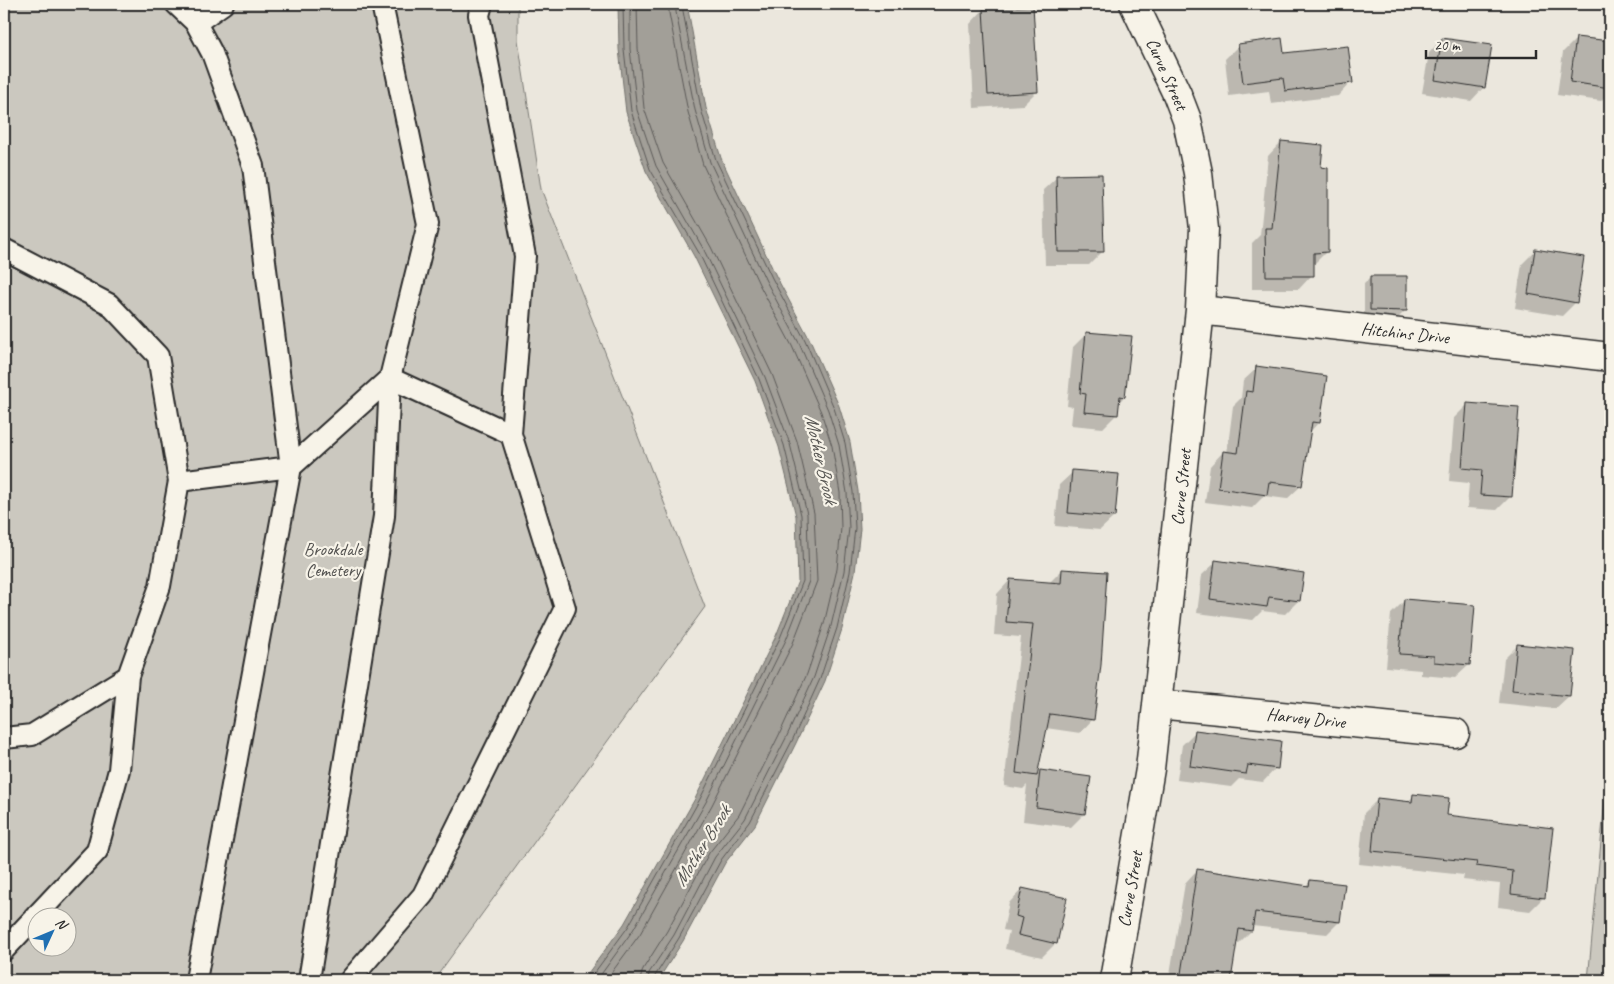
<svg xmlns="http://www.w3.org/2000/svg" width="1614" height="984" font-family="Caveat,sans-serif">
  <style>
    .green { fill: #cbc8bf; stroke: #7b7a75; fill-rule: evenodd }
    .water { fill: #a29f98; stroke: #72716c }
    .shadow { fill: #0003 }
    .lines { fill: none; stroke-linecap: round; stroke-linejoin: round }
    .shore { stroke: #5b5957; stroke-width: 1 }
    .building { fill: #b5b2ab; stroke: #2b2b2b }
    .lane-casing { stroke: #2b2b2b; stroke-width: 24 }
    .street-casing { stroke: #2b2b2b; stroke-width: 31 }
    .lane { stroke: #f7f3e8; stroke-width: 20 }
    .street { stroke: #f7f3e8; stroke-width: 28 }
    .labels { text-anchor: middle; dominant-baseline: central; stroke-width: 4.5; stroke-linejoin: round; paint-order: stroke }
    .street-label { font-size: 18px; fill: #2b2b2b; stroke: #f7f3e8 }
    .park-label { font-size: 18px; fill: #535250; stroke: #f7f3e8 }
    .water-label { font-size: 19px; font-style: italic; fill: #555451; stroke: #f7f3e8 }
  </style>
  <rect width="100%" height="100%" fill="#ebe7dd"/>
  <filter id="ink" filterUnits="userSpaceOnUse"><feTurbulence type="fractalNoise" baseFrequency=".02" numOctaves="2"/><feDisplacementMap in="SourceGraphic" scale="10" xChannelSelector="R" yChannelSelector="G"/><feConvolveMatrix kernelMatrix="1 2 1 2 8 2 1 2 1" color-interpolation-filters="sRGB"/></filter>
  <g filter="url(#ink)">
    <!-- green -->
    <path class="green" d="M4 4H518V40L541 189 705 607 434 980H4ZM38 916H68V946H38Z
      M1610 746V980H1588Z"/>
    <!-- water -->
    <path class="water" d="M618 4H687L706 108 721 158 776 276 809 338 839 406 850 442 858 491 860 529 855 572 842 629 825 681 796 743 755 825 725 863 683 941 658 980H583L624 924 696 797 776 636 798 581 796 516 779 447 755 381 694 256 646 171 626 112 619 49Z"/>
    <!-- shadow -->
    <path class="shadow" d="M983 10 1037 91 1023 105 974 108 970 24Z
      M1577 38 1610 43V92L1601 101 1557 95 1563 52Z
      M1442 39 1484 87 1471 101 1422 93 1429 53Z
      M1239 45 1283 55 1351 82 1338 96 1271 104 1269 91 1229 96 1225 59Z
      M1281 142 1320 168 1326 252 1312 266V275L1299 289H1252V243L1260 235 1268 156Z
      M1057 177 1103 251 1089 265H1045L1043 190Z
      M1535 251 1576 302 1562 316 1515 308 1522 264Z
      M1371 277 1406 310 1399 317H1364V284Z
      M1087 333 1124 397 1118 403 1117 414 1103 428 1071 425 1073 407 1067 406 1073 347Z
      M1257 368 1319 422 1309 433 1301 486 1287 499 1264 496 1252 508 1205 502 1210 466 1223 452 1227 453 1233 406 1241 398 1243 381Z
      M1468 404 1510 497 1497 510 1467 508 1469 483 1449 481 1454 418Z
      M1073 472 1114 517 1100 530 1055 526 1059 485Z
      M1216 562 1298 601 1285 614 1262 611 1253 620 1197 613 1202 575Z
      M1062 570 1093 719 1080 733 1046 728 1036 776 1041 771 1084 814 1071 827 1023 821 1027 785 1023 789 1004 786 1021 637 994 635 997 594 1010 580 1049 583Z
      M1404 601 1469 665 1455 678 1421 675V670L1386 667 1391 614Z
      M1517 646 1569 696 1555 709 1499 703 1504 659Z
      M1196 731 1276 768 1263 782 1239 779 1231 787 1177 780 1182 745Z
      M1414 796 1446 817 1552 829 1544 897 1530 911 1498 907 1500 884 1463 880 1464 875 1359 864 1364 813 1378 799 1407 802Z
      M1197 870 1305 887 1310 881 1339 922 1327 934 1252 926 1251 931 1239 943H1236L1230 980H1169L1185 883Z
      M1022 889 1056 943 1042 957 1005 949 1009 931 1003 930 1009 903Z"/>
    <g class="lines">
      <!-- shore -->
      <path class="shore" d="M589 980 628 927 700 799 780 638 803 581 801 515 784 445 759 379 699 253 650 169 631 111 624 49 623 4
        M597 980 633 930 706 802 786 640 809 581 807 514 790 444 765 377 704 250 656 166 637 110 630 49V4
        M606 980 640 934 712 805 793 643 817 581 814 513 797 441 772 374 711 247 663 163 644 108 638 48 637 4
        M640 980 643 969 667 931 709 853 739 815 779 735 807 674 824 624 837 569 841 528 840 493 832 446 821 412 792 346 759 284 703 165 688 112 669 13V4
        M648 980 649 973 674 935 715 857 745 819 786 738 814 677 831 626 844 571 849 528 847 493 839 445 828 410 799 343 766 281 710 162 695 110 676 12V4
        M654 980 655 976 679 938 721 860 750 822 792 741 820 679 837 628 850 572 855 528 853 492 845 443 834 408 805 340 772 278 716 160 701 109 683 11V4"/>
    </g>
    <!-- building -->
    <path class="building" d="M1033 5 1038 92 988 95 983 9Z
      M1576 37 1610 41V88L1570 82Z
      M1282 38 1284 53 1348 46 1353 83 1285 91 1283 78 1243 83 1238 44Z
      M1442 38 1492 45 1485 88 1435 80Z
      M1281 141 1323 145 1321 167 1328 168V252L1314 253V276H1266L1265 228H1272Z
      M1102 174 1104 252H1058L1056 175Z
      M1535 249 1584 257 1577 303 1528 294Z
      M1370 276H1407V311L1370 310Z
      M1086 332 1132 336 1125 397 1120 396 1118 415 1084 412 1086 394 1080 393Z
      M1256 366 1327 376 1320 423 1312 422 1302 486 1269 482 1267 495 1218 488 1223 451 1238 453 1246 391 1253 392Z
      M1467 403 1519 407 1512 497 1480 495 1482 470 1462 468Z
      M1072 470 1119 474 1115 517 1068 513Z
      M1215 560 1304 573 1300 601 1269 597 1267 607 1210 599Z
      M1062 569 1107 572 1101 665 1094 720 1050 714 1037 776 1016 773 1033 624 1006 622 1010 579 1061 583Z
      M1404 599 1475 605 1470 665 1434 662V656L1399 654Z
      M1517 644 1575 650 1570 696 1512 690Z
      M1195 730 1281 741 1278 769 1248 765 1246 774 1190 766Z
      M1040 770 1091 777 1085 814 1036 807Z
      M1413 794 1449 798 1447 815 1553 828 1545 898 1511 894 1513 871 1476 866 1477 862 1372 851 1377 798 1412 802Z
      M1197 869 1309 886 1310 880 1345 884 1340 922 1255 912 1252 931 1239 929 1231 980H1180Z
      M1022 888 1067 898 1057 944 1018 935 1022 918 1016 916Z"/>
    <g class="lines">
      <defs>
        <path id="lane" d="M176 4 196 23 212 53 253 166 291 467 179 481
          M482 4 479 15 525 256 511 434
          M196 23 223 4
          M4 249 109 304 158 356 179 481 160 586 128 676 119 770 97 851 4 950
          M4 738 32 735 128 676
          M196 980 291 467 390 378 428 224 382 4
          M309 980 384 516 390 378 511 434 565 608 423 895 350 980"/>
        <path id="street" d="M1200 310 1610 357
          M1157 704 1455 733
          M1114 980 1150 769 1200 310 1204 229 1198 173 1187 120 1177 94 1134 4"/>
      </defs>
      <!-- lane casing -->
      <use href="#lane" class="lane-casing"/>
      <!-- street casing -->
      <use href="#street" class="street-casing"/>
      <!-- lane -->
      <use href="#lane" class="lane"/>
      <!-- street -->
      <use href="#street" class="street"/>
    </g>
  </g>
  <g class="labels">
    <!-- street labels -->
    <g class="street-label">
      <text transform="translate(1167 74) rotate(66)">Curve Street</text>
      <text transform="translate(1405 333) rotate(6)">Hitchins Drive</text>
      <text transform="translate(1181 487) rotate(-84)">Curve Street</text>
      <text transform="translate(1306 718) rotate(6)">Harvey Drive</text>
      <text transform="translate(1130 889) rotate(-80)">Curve Street</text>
    </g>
    <!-- park labels -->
    <g class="park-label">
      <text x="333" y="549">Brookdale<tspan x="333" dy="21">Cemetery</tspan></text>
    </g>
    <!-- water labels -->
    <g class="water-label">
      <text transform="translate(821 459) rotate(77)">Mother Brook</text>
      <text transform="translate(702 846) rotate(-58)">Mother Brook</text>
    </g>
  </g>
  <!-- margin -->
  <rect width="1614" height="984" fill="none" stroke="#f7f3e8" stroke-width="20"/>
  <rect x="10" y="10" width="1594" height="964" fill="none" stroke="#2b2b2b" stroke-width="2" filter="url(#ink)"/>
  <!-- north arrow -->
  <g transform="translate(52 932) rotate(46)"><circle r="24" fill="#f7f3e8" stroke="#a5a39c"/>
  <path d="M0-4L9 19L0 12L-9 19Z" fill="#1f6fb2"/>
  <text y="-8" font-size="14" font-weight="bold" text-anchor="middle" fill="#2b2b2b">N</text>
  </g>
  <!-- scale -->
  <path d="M1426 50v8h110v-8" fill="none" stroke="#2b2b2b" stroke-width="2.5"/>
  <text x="1434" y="50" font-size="15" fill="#2b2b2b" stroke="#f7f3e8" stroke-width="4" paint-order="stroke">20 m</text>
</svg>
